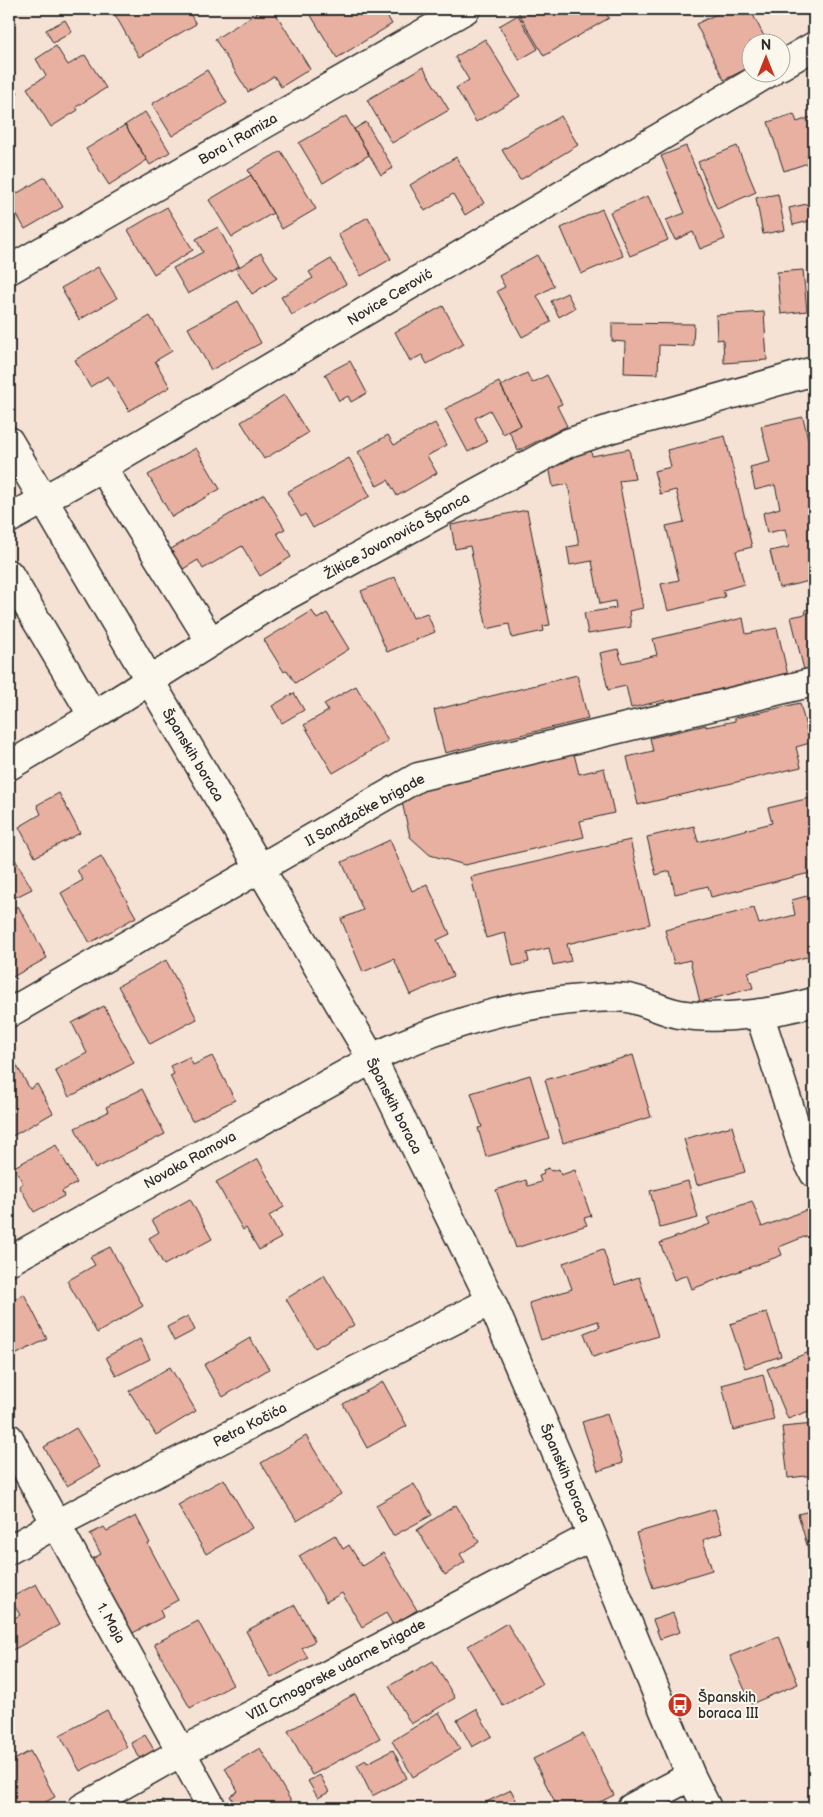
<svg xmlns="http://www.w3.org/2000/svg" width="823" height="1817" font-family="'Balsamiq Sans',sans-serif">
  <style>
    .building { fill: #e8b0a0; stroke: #2b2b2b }
    .lines { fill: none; stroke-linecap: round; stroke-linejoin: round }
    .minor-casing { stroke: #2b2b2b; stroke-width: 31 }
    .minor { stroke: #fbf7ec; stroke-width: 28 }
    .labels { text-anchor: middle; dominant-baseline: central; stroke-width: 4; stroke-linejoin: round; paint-order: stroke }
    .street-label { font-size: 14px; fill: #2b2b2b; stroke: #fbf7ec }
    .poi-label { font-size: 14px; fill: #2b2b2b; stroke: #fbf7ec; text-anchor: start }
  </style>
  <rect width="100%" height="100%" fill="#f5e2d5"/>
  <filter id="ink" filterUnits="userSpaceOnUse"><feTurbulence type="fractalNoise" baseFrequency=".02" numOctaves="2"/><feDisplacementMap in="SourceGraphic" scale="10" xChannelSelector="R" yChannelSelector="G"/><feConvolveMatrix kernelMatrix="1 2 1 2 8 2 1 2 1" color-interpolation-filters="sRGB"/></filter>
  <g filter="url(#ink)">
    <!-- building -->
    <path class="building" d="M121 9H187L196 24 139 57 114 13Z
      M263 9H273L310 69 281 87 274 76 248 92 215 39Z
      M307 9H383L392 24 337 58Z
      M524 9H603L609 18 544 56 518 12Z
      M727 9H750L767 42H750V67L724 80 696 24Z
      M518 15 538 49 519 60 499 26Z
      M65 20 72 32 53 43 46 30Z
      M485 39 520 96 476 122 456 88 469 80 455 57Z
      M56 46 68 65 85 55 106 88 76 107 78 110 51 127 27 88 46 76 36 59Z
      M423 67 449 110 392 143 367 100Z
      M207 70 227 103 172 136 152 104Z
      M9 78 18 93 9 98Z
      M145 112 170 152 150 165 125 125Z
      M794 114 797 122 814 116V161L784 171 768 122Z
      M346 116 369 155 323 183 299 143Z
      M561 116 578 145 520 180 502 150Z
      M366 122 393 168 381 175 354 129Z
      M125 125 147 160 109 185 86 149Z
      M686 146 725 239 700 249 693 232 675 240 666 220 685 213 661 156Z
      M737 146 756 192 717 209 698 162Z
      M281 151 316 209 282 229 248 170Z
      M456 157 484 203 465 215 453 194 425 211 410 185Z
      M251 175 273 213 232 237 209 200Z
      M45 177 63 207 25 229 9 201V198Z
      M778 194 785 230 763 234 756 198Z
      M648 196 668 240 630 256 610 212Z
      M811 203 814 220 793 225 789 208Z
      M167 207 193 250 154 274 128 230Z
      M602 209 623 256 581 274 561 228Z
      M368 217 391 259 361 276 338 234Z
      M218 227 239 266 188 294 173 268 203 252 196 239Z
      M261 253 277 278 252 294 236 269Z
      M537 255 554 286 537 296 551 322 522 337 497 291 505 287 499 276Z
      M331 259 346 284 292 315 281 297 313 278 309 272Z
      M98 267 117 298 79 320 61 288Z
      M803 270 807 311 781 314 777 272Z
      M567 293 575 308 559 317 551 301Z
      M238 301 261 343 211 370 188 328Z
      M443 306 464 344 427 364 422 355 410 361 395 332Z
      M764 312 767 360 724 363 723 339 717 340 716 315Z
      M150 316 172 351 155 361 170 387 129 411 108 376 90 387 75 360Z
      M612 323 694 324 693 346 659 345 658 374 624 373 625 342 612 341Z
      M350 361 367 393 351 402 348 396 339 401 325 374Z
      M527 373 532 383 547 375 562 404 557 406 567 426 518 451 509 431 521 425 501 386Z
      M499 382 521 425 503 434 490 410 475 418 487 442 468 452 445 409Z
      M284 395 308 433 264 459 241 422Z
      M803 417 814 465V580L779 588 770 551 789 547 785 529 767 533 763 513 780 508 775 485 755 490 750 467 770 462 761 426Z
      M435 423 447 445 427 456 437 473 397 496 388 480 377 486 358 452 388 435 394 445Z
      M725 436 752 547 736 551 744 584 723 590 725 597 668 611 661 584 679 580 666 526 684 522 676 490 660 494 654 471 671 467 667 450Z
      M196 448 220 489 172 517 148 475Z
      M629 449 635 479 619 481 643 608 629 611 631 627 588 634 584 613 616 608 615 601 600 604 592 561 570 565 567 547 579 545 568 484 553 487 549 466 591 450 592 456Z
      M349 458 370 496 313 528 305 514 301 517 287 492Z
      M264 494 285 529 277 533 291 557 260 576 242 546 203 569 198 560 178 572 166 552Z
      M527 510 550 625 543 626 544 631 512 638 509 624 487 629 470 546 455 549 451 525Z
      M395 577 413 618 427 613 435 632 387 652 361 591Z
      M814 608V672L805 674 791 617 806 614 805 610Z
      M312 611 317 619 327 613 349 649 295 683 287 670 284 672 264 640Z
      M743 618 746 634 777 628 790 684 668 712 665 700 631 708 626 686 608 690 600 653 618 649 622 663 657 655 653 639Z
      M577 675 588 719 445 753 434 710Z
      M356 686 388 741 333 773 304 725 328 711 324 704Z
      M294 693 304 710 282 723 272 706Z
      M800 703 810 743 796 747 801 767 638 805 627 757 653 751 650 738 706 725V727L735 721V718Z
      M574 754 579 774 604 768 614 813 580 821 584 837 465 865 430 855 410 837 400 793Z
      M59 793 80 833 35 857 19 827 41 814 37 805Z
      M814 797V872L711 897 708 886 675 894 670 871 656 875 647 837 694 826 698 842 772 823 768 808Z
      M390 840 412 891 427 884 450 934 437 940 453 976 410 995 394 959 363 972 341 919 363 910 342 862Z
      M630 840 650 924 567 944 571 961 553 965 549 948 527 953 529 962 513 966 505 933 486 938 471 877Z
      M9 849 32 889 12 899 9 893Z
      M101 856 136 917 90 943 61 893 83 880 77 870Z
      M814 894V955L748 972 753 988 700 1002 690 960 674 964 665 930 754 908 759 924 795 915 792 900Z
      M18 906 47 958 9 979V911Z
      M166 960 197 1019 150 1044 118 986Z
      M104 1006 134 1063 69 1097 55 1070 87 1053 72 1023Z
      M633 1055 651 1117 563 1143 545 1080Z
      M212 1056 235 1100 192 1121 170 1076 174 1074 170 1066 189 1057 193 1065Z
      M13 1059 30 1089 37 1084 53 1113 9 1138V1062Z
      M530 1075 549 1138 486 1157 478 1128 482 1127 471 1093Z
      M142 1089 165 1134 95 1169 75 1128 108 1112 106 1107Z
      M732 1126 745 1172 697 1185 684 1139Z
      M56 1145 77 1183 62 1191 64 1196 34 1212 19 1186 23 1183 14 1167Z
      M258 1159 284 1207 269 1216 281 1238 259 1250 246 1228 243 1230 216 1182Z
      M549 1168 551 1171 559 1169 561 1175 575 1170 591 1216 584 1218 587 1225 516 1248 496 1190 526 1180 528 1186 541 1182 539 1176 544 1174 543 1170Z
      M688 1181 698 1218 660 1228 650 1191Z
      M190 1199 212 1239 164 1265 149 1238 159 1232 152 1220Z
      M752 1201 762 1227 806 1210 814 1229V1233L779 1247 782 1255 692 1289 687 1275 674 1280 660 1243 710 1224 707 1218Z
      M110 1247 143 1306 97 1333 67 1281 95 1265 90 1257Z
      M603 1249 615 1285 639 1277 658 1336 593 1357 584 1333 600 1327 598 1321 541 1340 529 1303 572 1289 563 1263Z
      M324 1275 354 1325 315 1348 286 1299Z
      M24 1294 47 1339 9 1358V1302Z
      M767 1312 781 1356 745 1368 730 1324Z
      M188 1316 195 1330 174 1341 167 1327Z
      M250 1338 269 1369 223 1397 204 1365Z
      M140 1339 150 1359 116 1376 106 1357Z
      M812 1351 814 1356V1409L788 1419 767 1369Z
      M170 1367 196 1411 156 1435 129 1391Z
      M763 1374 774 1420 733 1430 722 1385Z
      M383 1382 407 1426 367 1448 343 1404Z
      M607 1414 623 1463 598 1471 582 1422Z
      M814 1424V1475L788 1478 782 1427Z
      M76 1428 100 1467 67 1486 44 1447Z
      M306 1436 341 1494 297 1521 261 1463Z
      M224 1479 252 1528 206 1554 178 1505Z
      M414 1484 432 1515 393 1536 376 1505Z
      M456 1505 479 1542 460 1554 465 1562 445 1575 417 1530Z
      M715 1509 722 1533 703 1540 712 1570 653 1588 636 1533Z
      M814 1510V1561L812 1562 798 1514Z
      M136 1516 150 1543 148 1544 178 1600 160 1610 163 1617 127 1636 87 1562 101 1554 90 1534 104 1527 107 1531Z
      M335 1535 343 1549 349 1545 362 1566 383 1553 417 1610 393 1625 386 1613 362 1627 342 1593 326 1602 299 1556Z
      M36 1584 59 1625 9 1652V1621L20 1615 10 1598Z
      M295 1605 315 1641 302 1648 308 1658 271 1678 246 1631Z
      M673 1613 680 1632 660 1639 653 1620Z
      M198 1621 233 1685 190 1708 154 1644Z
      M507 1623 542 1684 503 1706 468 1646Z
      M779 1636 798 1684 751 1704 730 1656Z
      M433 1661 455 1698 411 1724 389 1686Z
      M355 1694 380 1738 312 1775 288 1731Z
      M476 1709 492 1736 472 1747 457 1720Z
      M107 1710 127 1747 80 1771 60 1735Z
      M439 1712 460 1749 413 1777 392 1741Z
      M583 1734 614 1795 588 1808H558L533 1759Z
      M145 1735 156 1753 142 1762 131 1743Z
      M260 1748 295 1808H237L230 1796 238 1791 225 1768Z
      M393 1750 407 1778 372 1796 357 1765 366 1760 367 1763Z
      M30 1751 55 1797 34 1808H9V1763Z
      M320 1775 329 1792 318 1798 308 1781Z
      M511 1790 520 1808H474Z
      M163 1801 166 1808H149Z"/>
    <g class="lines">
      <defs>
        <path id="minor" d="M780 66 814 46
          M9 270 466 9
          M9 441 372 1059 491 1301 592 1536 691 1776 707 1808
          M102 467 211 642
          M9 519 102 467 770 72
          M9 574 93 716
          M9 766 93 716 273 603 568 443 613 428 814 371
          M9 1013 418 777 814 682
          M759 1013 805 1155 814 1173
          M9 1261 385 1052C447 1024 514 1004 582 999 597 998 613 996 628 998 645 1001 662 1011 679 1014 720 1021 774 1013 814 1002
          M9 1438 212 1808
          M9 1550 56 1524 491 1301
          M82 1808 181 1752 592 1536
          M631 1808 691 1776"/>
      </defs>
      <!-- minor casing -->
      <use href="#minor" class="minor-casing"/>
      <!-- minor -->
      <use href="#minor" class="minor"/>
    </g>
  </g>
  <!-- icons -->
  <defs>
    <symbol id="bus-disc" viewBox="-11 -11 22 22"><circle r="9.5" fill="#c8321e" stroke="#fbf7ec"/><path d="M-5-6H5V4H4V6H2V4H-2V6H-4V4H-5ZM-3.5-4V0h7V-4ZM-3.5 1.2v1.5H-2V1.2ZM2 1.2v1.5H3.5V1.2Z" fill="#fff"/></symbol>
  </defs>
  <g fill-rule="evenodd">
    <use href="#bus-disc" x="666" y="1691" width="28" height="28"/>
  </g>
  <g class="labels">
    <!-- street labels -->
    <g class="street-label">
      <text transform="translate(238 139) rotate(-30)">Bora i Ramiza</text>
      <text transform="translate(390 297) rotate(-31)">Novice Cerović</text>
      <text transform="translate(397 536) rotate(-29)">Žikice Jovanovića Španca</text>
      <text transform="translate(193 755) rotate(59)">Španskih boraca</text>
      <text transform="translate(365 810) rotate(-29)">II Sandžačke brigade</text>
      <text transform="translate(394 1106) rotate(63)">Španskih boraca</text>
      <text transform="translate(190 1160) rotate(-29)">Novaka Ramova</text>
      <text transform="translate(250 1425) rotate(-27)">Petra Kočića</text>
      <text transform="translate(565 1473) rotate(67)">Španskih boraca</text>
      <text transform="translate(111 1623) rotate(61)">1. Maja</text>
      <text transform="translate(336 1670) rotate(-28)">VIII Crnogorske udarne brigade</text>
    </g>
    <!-- poi labels -->
    <g class="poi-label">
      <text x="698" y="1697">Španskih<tspan x="698" dy="16">boraca III</tspan></text>
    </g>
  </g>
  <!-- margin -->
  <rect width="823" height="1817" fill="none" stroke="#fbf7ec" stroke-width="30"/>
  <rect x="15" y="15" width="793" height="1787" fill="none" stroke="#2b2b2b" stroke-width="2" filter="url(#ink)"/>
  <!-- north arrow -->
  <g transform="translate(766 58)"><circle r="24" fill="#fbf7ec" stroke="#a8a59f"/>
  <path d="M0-4L9 19L0 12L-9 19Z" fill="#c8321e"/>
  <text y="-8" font-size="14" font-weight="bold" text-anchor="middle" fill="#2b2b2b">N</text>
  </g>
</svg>
